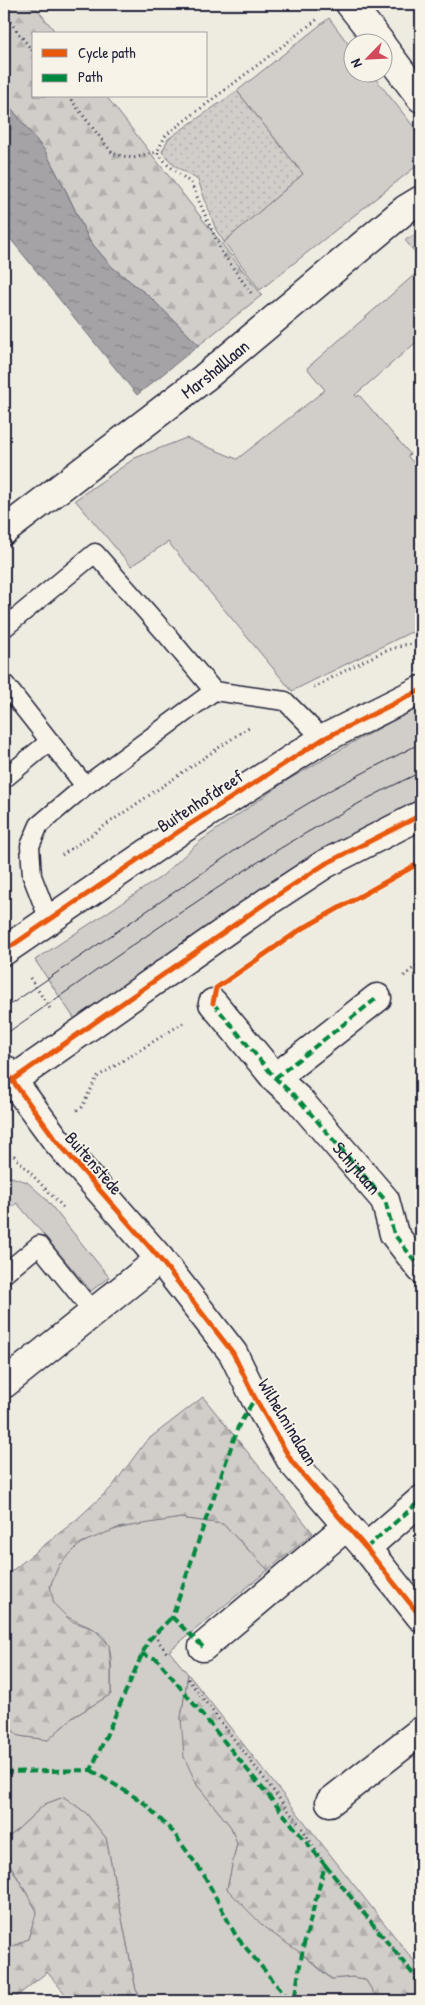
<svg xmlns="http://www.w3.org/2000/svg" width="425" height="2005" font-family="'Patrick Hand',sans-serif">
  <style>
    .grass { fill: #d1cdc9; stroke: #7a7882 }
    .forest { fill: url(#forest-firs); stroke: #7a7882 }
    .park { fill: url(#park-dots); stroke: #7a7882 }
    .water { fill: url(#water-ripples); stroke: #716f7b }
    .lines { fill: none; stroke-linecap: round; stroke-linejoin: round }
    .service-casing { stroke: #22223b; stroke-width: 21 }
    .minor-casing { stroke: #22223b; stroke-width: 31 }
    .tertiary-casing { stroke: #22223b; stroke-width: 31 }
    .path { stroke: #22223b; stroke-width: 3; stroke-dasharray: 1 4; stroke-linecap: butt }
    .service { stroke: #f7f3e8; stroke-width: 18 }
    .minor { stroke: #f7f3e8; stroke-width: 28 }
    .tertiary { stroke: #f7f3e8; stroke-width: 28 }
    .tram { stroke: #22223b; stroke-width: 1 }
    .quiet { stroke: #00873e; stroke-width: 4; stroke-dasharray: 8 4; stroke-linecap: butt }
    .cycleway-casing { stroke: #f7f3e8; stroke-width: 8 }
    .cycleway { stroke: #e8590c; stroke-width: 5 }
    .labels { text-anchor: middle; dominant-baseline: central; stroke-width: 4; stroke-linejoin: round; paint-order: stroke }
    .street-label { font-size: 18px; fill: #22223b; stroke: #f7f3e8 }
  </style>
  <defs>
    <pattern id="forest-firs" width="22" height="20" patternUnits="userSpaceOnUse" patternTransform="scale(1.25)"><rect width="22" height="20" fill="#d1cdc9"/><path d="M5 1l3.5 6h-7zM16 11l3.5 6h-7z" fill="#b3b0ae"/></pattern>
    <pattern id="park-dots" width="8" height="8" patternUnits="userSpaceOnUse" patternTransform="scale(1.25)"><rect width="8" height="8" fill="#d1cdc9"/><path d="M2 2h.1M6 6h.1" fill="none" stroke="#b3b0ae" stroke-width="1.8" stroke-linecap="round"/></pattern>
    <pattern id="water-ripples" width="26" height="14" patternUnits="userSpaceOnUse" patternTransform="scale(1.25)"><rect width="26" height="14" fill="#a6a3a6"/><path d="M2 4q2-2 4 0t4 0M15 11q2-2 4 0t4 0" fill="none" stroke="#878488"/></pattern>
  </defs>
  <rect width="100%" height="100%" fill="#eeebe1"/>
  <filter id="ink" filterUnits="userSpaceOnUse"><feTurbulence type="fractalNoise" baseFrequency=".02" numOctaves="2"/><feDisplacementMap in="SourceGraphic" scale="10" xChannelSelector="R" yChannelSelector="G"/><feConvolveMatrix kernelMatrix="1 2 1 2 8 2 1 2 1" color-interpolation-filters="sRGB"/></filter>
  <g filter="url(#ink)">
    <!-- grass -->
    <path class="grass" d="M329 18 352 49V72L371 73 414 127 421 141 419 164 260 290 224 242 303 174 237 91Z
      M419 233H421V260L405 240Z
      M421 269V338L355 395 357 397 359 395 410 454 408 456 409 458 421 470V631L409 633 292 691 168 542 131 566 75 500 135 458 186 438 237 459 325 390 307 368Z
      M421 707V802L76 1021 35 960 161 877 199 842 286 781 352 743 400 717Z
      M4 1177H11L27 1182 45 1198 109 1277 91 1291 17 1203 4 1213Z
      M181 1518 223 1524 268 1570 169 1651 188 1674 181 1718 197 1785 231 1827 237 1843 227 1889 331 1979 352 1977 365 1979 379 2001H143L136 1990 106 1838 86 1813 64 1797 45 1804 4 1842V1722L19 1736 48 1740 72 1718 111 1694C111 1683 113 1654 108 1644 98 1622 66 1625 54 1604 49 1594 50 1584 54 1575 74 1528 137 1525 181 1518Z
      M4 1855 37 1911 28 1939 4 1951Z"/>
    <!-- forest -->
    <path class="forest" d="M4 4H33L57 34H34V96H106L262 295 199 345 150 297 112 267 89 240 67 193 45 151 4 99Z
      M203 1397 313 1533 268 1570 223 1524 181 1518 118 1528 81 1543 59 1565 50 1586 54 1604 71 1621 94 1629 109 1645 111 1671V1694L72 1718 48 1740 19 1736 4 1722V1577L76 1520 112 1487 146 1441Z
      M188 1674 421 1970V2001H379L365 1979 352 1977 332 1979 305 1956 265 1928 227 1889 237 1843 231 1827 197 1785 184 1757 181 1718Z
      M64 1797 86 1813 106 1838 136 1990 143 2001H71L47 1972 11 2001H4V1951L28 1939 37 1911 4 1854V1842L45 1804Z"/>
    <!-- park -->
    <path class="park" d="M237 91 303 174 224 242 216 230 198 180 174 165 162 152 168 139Z"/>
    <!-- water -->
    <path class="water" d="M4 99 45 151 67 193 89 240 112 267 150 297 199 345 137 395 4 231Z"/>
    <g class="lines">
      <defs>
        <path id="service" d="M4 628 95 553 167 635 214 691
          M4 683 85 786
          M4 779 50 741
          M49 920 32 876 30 846 39 825 85 786 214 691 285 701 323 739
          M4 1274 39 1245 93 1312"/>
        <g id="minor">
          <path d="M350 4 380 42"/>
          <path d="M382 46 421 98"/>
          <path id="s1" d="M4 531 204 378 406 209 421 200"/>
          <path d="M213 1003 275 1078 299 1100 385 1200 394 1234 421 1269"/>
          <path d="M4 1069 56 1140 160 1259 233 1353 255 1398 292 1462 366 1548 421 1617"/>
          <path d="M275 1078 377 998"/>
          <path d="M4 1384 160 1259"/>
          <path d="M366 1548 421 1500"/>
          <path d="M203 1647 347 1526"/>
          <path d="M330 1802 421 1731"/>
        </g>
        <path id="tertiary" d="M4 951 181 830 323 739 421 690
          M4 1086 267 902 325 864 421 815"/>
      </defs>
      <!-- service casing -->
      <use href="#service" class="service-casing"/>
      <!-- minor casing -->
      <use href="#minor" class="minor-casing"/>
      <!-- tertiary casing -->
      <use href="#tertiary" class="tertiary-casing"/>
      <!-- path -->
      <path class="path" d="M4 14 34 53
        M68 96 113 154 133 158 157 152
        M251 293 221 251 191 183 168 165 157 152 166 135 319 18
        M314 687C347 671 383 646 421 642
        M62 855 249 727
        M404 976 421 962
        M30 978 51 1010
        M77 1110 82 1107 97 1077 183 1023
        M4 1158 14 1156 65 1209
        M154 1635 167 1653
        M188 1679 298 1823
        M302 1828 325 1865 421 1982"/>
      <!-- service -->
      <use href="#service" class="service"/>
      <!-- minor -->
      <use href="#minor" class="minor"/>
      <!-- tertiary -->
      <use href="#tertiary" class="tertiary"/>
      <!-- tram -->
      <path class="tram" d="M4 1009 272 825 334 788 421 743
        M4 1035C116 958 227 875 347 810 371 796 396 784 421 772"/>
      <!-- quiet -->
      <g class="quiet">
        <path id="s2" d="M213 1003 275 1078 299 1100 385 1200 394 1234 421 1269"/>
        <path d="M275 1078 377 998"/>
        <path d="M366 1548 421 1500"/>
        <path d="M203 1647 172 1617 238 1427 255 1398"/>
        <path d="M141 1654 157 1659 325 1865 303 1948 294 2001"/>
        <path d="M91 1770 143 1802 173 1832 204 1875 236 1936 290 2001"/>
        <path d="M4 1772 91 1770 148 1641 172 1617"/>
        <path d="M325 1865 421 1984"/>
      </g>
      <defs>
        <path id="cycleway" d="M4 951 181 830 323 739 421 690
          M213 1003 216 988 300 930 421 862
          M4 1069 56 1140 160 1259 233 1353 255 1398 292 1462 366 1548 421 1617
          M4 1086 267 902 325 864 421 815"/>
      </defs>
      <!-- cycleway casing -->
      <use href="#cycleway" class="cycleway-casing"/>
      <!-- cycleway -->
      <use href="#cycleway" class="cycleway"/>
    </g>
  </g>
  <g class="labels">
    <!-- street labels -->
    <g class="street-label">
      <text stroke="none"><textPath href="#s1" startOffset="266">Marshalllaan</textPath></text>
      <text transform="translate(200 801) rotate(-33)">Buitenhofdreef</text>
      <text transform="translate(94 1163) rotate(49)">Buitenstede</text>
      <text stroke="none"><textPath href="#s2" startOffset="219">Schijflaan</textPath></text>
      <text transform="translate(288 1422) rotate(59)">Wilhelminalaan</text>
    </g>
  </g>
  <!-- margin -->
  <rect width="425" height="2005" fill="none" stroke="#f7f3e8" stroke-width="20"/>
  <rect x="10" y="10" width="405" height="1985" fill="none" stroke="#22223b" stroke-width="2" filter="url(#ink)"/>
  <!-- legend -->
  <rect x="32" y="32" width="175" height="65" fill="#f7f3e8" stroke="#a29fa3"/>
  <rect x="42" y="49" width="25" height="8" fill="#e8590c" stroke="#a29fa3"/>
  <text x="78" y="58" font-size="15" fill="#22223b">Cycle path</text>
  <rect x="42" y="74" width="25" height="8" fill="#00873e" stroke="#a29fa3"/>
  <text x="78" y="82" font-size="15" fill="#22223b">Path</text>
  <!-- north arrow -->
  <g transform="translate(368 58) rotate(246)"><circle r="24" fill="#f7f3e8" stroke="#a29fa3"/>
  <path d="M0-4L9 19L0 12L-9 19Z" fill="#d1495b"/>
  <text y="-8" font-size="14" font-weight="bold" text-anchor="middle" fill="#22223b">N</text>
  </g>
</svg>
